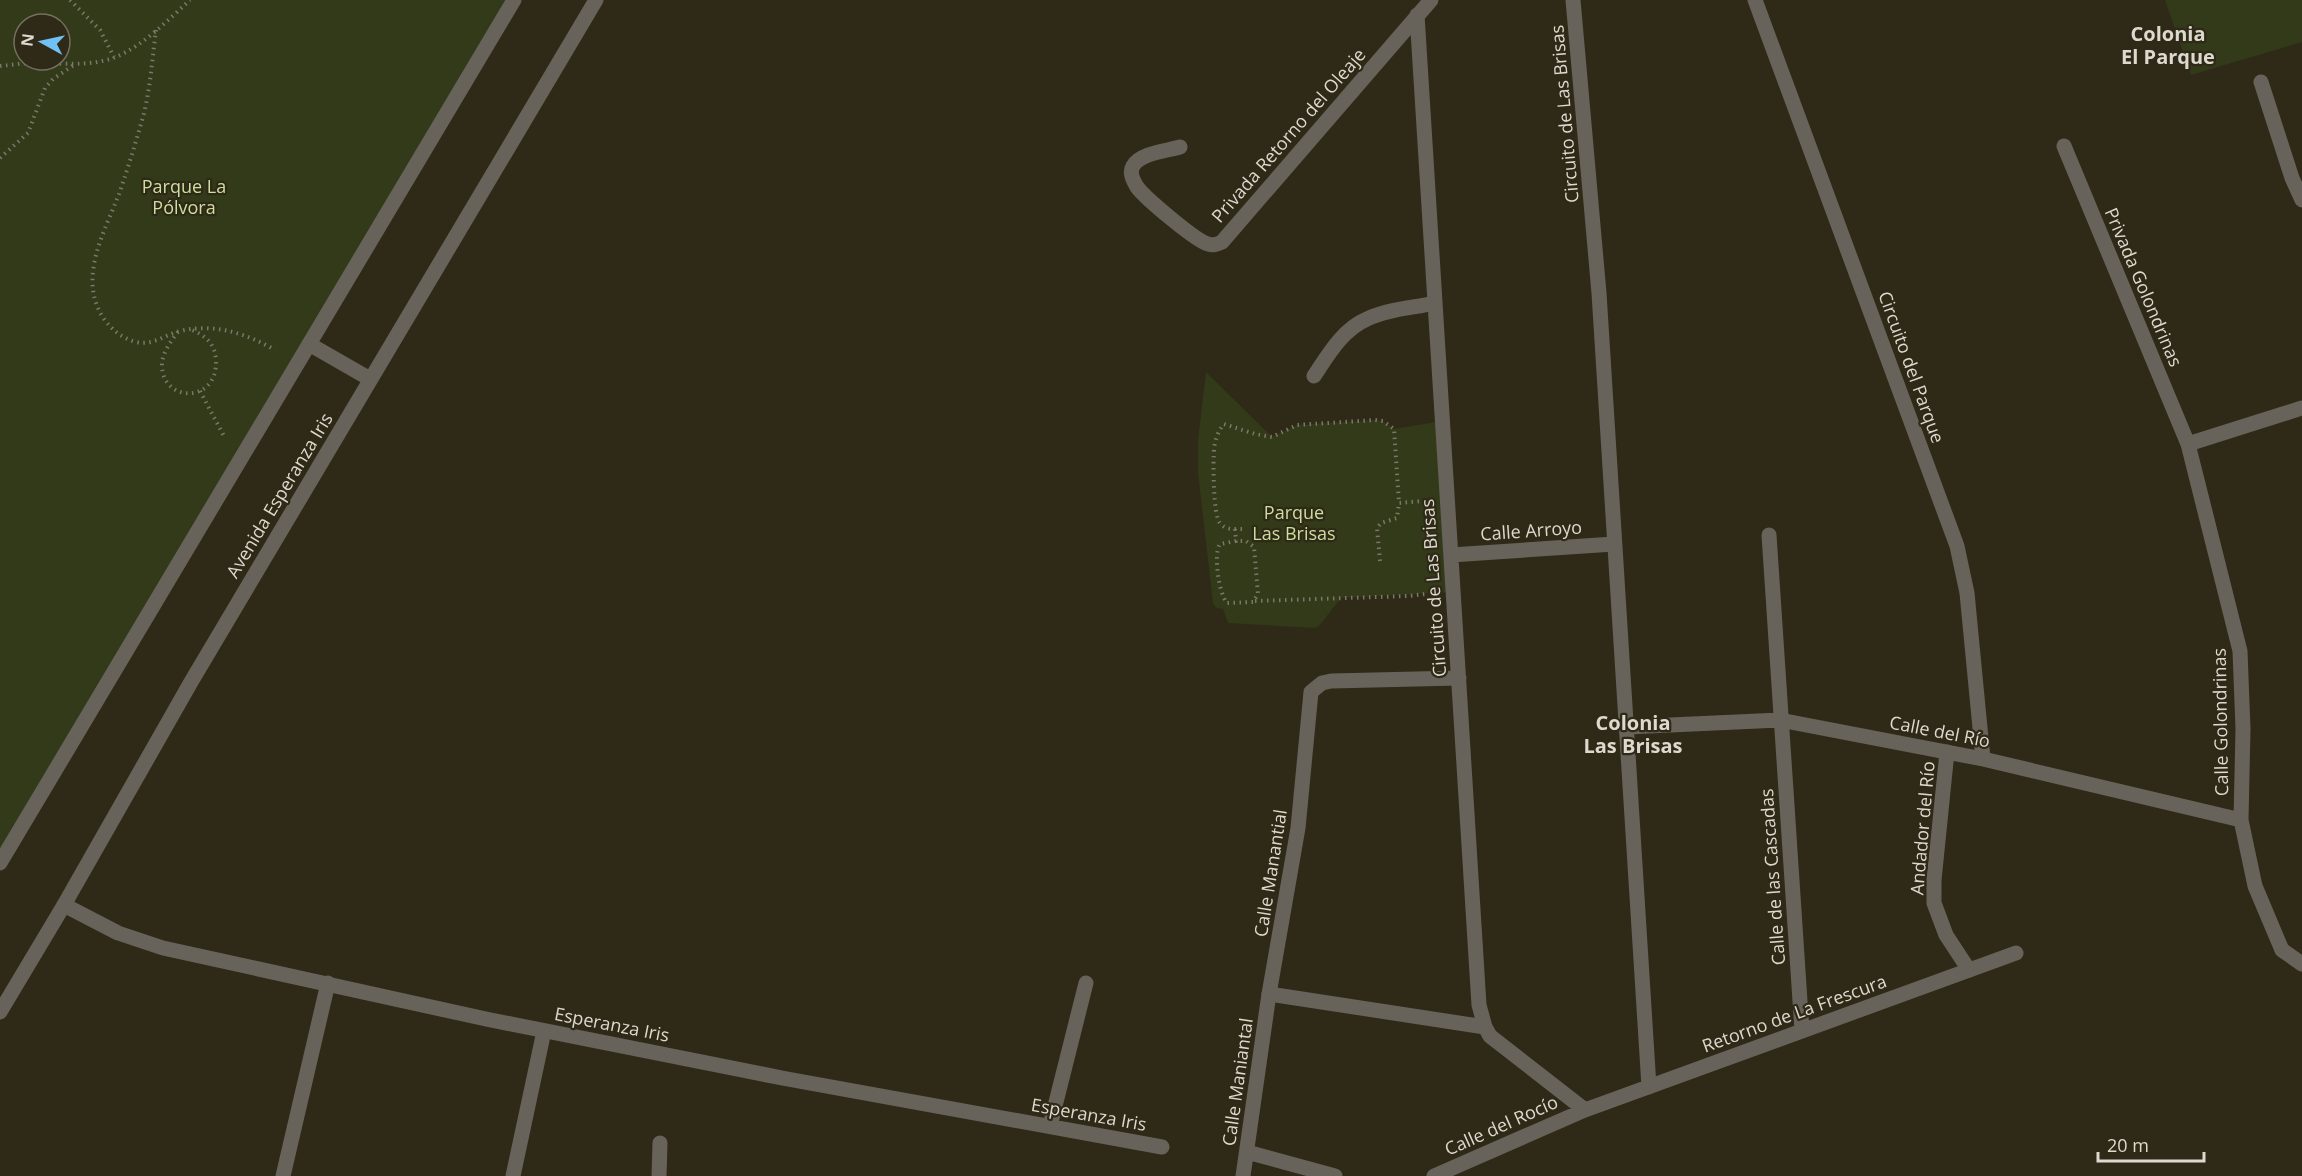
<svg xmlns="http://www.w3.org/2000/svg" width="2302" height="1176" font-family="'Open Sans',sans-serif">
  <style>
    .green { fill: #323a1a; fill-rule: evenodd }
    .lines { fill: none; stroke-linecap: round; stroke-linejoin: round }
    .path { stroke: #7c7768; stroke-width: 4; stroke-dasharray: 1.5 4.5; stroke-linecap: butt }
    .service { stroke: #67635a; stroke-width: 15 }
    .pedestrian { stroke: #67635a; stroke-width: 15 }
    .minor { stroke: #67635a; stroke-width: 15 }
    .tertiary { stroke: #67635a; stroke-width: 15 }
    .labels { text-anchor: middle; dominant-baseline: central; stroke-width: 4.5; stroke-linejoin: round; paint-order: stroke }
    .street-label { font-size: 18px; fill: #ddd9ce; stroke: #2f2917 }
    .park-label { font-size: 18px; fill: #cddf9e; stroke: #2f2917 }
    .neighbourhood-label { font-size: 20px; font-weight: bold; fill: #ddd9ce; stroke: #2f2917 }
  </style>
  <rect width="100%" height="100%" fill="#2f2917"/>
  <!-- green -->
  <path class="green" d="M0 0H514L0 863ZM24 24H60V60H24Z
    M2165 0H2302V42L2191 75Z
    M1206 372 1272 437 1297 425 1375 420 1383 421 1394 429 1442 421 1452 592 1341 598 1319 626 1314 628 1228 623 1223 609 1216 608 1213 603 1198 473V440Z"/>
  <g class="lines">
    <!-- path -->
    <path class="path" d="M70 0 100 30 114 57
      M156 30C152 60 150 95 141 124 134 148 127 171 119 194 104 233 77 279 104 319 113 331 122 338 136 342 153 346 164 335 180 331 213 323 246 333 275 350
      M0 66C11 65 22 63 33 63 60 63 90 67 116 57 144 45 168 20 190 0
      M0 158 28 133 45 88 53 79 74 65
      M178 332C171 341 162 353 162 365 162 403 218 404 216 360 215 344 206 336 192 330
      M200 391 225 438
      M1235 529 1236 541 1220 544C1213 554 1219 594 1227 603L1253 602 1258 594 1254 547 1246 541H1236
      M1242 529C1234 529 1225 530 1220 523 1213 515 1213 462 1214 449 1215 440 1218 431 1224 424L1255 434 1272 437 1297 425 1375 420 1383 421 1394 429 1399 503 1423 501
      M1380 561 1377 528 1381 523 1397 518 1399 503
      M1255 601 1408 596 1426 594 1427 592"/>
    <!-- service -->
    <path class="service" d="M283 1176 328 983
      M513 1176 544 1031
      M659 1176 660 1143"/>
    <!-- pedestrian -->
    <path class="pedestrian" d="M1947 752 1934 880V903L1946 935 1969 970
      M1243 1176 1269 994"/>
    <!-- minor -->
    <path class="minor" d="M1573 0 1599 293 1649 1087
      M1755 0 1957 546 1967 593 1983 759
      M1417 15 1479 1005 1485 1027 1490 1036 1585 1110
      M2261 82 2292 178 2302 200
      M2064 146 2188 444 2240 651 2243 729 2241 820 2255 886 2282 950 2302 964
      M1180 147C1167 151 1140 153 1133 166 1129 173 1133 180 1137 187 1145 198 1196 241 1208 244 1214 246 1217 244 1222 242L1431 0
      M1314 376C1328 355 1343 329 1367 319 1388 309 1413 308 1435 303
      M2188 444 2302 408
      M1769 535 1802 1031
      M1451 555 1614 544
      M1459 678 1331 681 1322 683 1311 692 1298 828 1269 994 1485 1027
      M1627 727 1780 720 1983 759 2241 820
      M64 905 118 933 163 948 486 1019 782 1078 1162 1147
      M1050 1126 1086 983
      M1247 1152 1335 1176
      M1434 1176 1585 1110 2016 953"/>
    <!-- tertiary -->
    <path class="tertiary" d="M309 344 370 379
      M0 863 514 0
      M0 1012 64 905 191 682 596 0"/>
  </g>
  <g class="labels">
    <!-- street labels -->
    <g class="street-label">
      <text transform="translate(1564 114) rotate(-95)">Circuito de Las Brisas</text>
      <text transform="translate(1288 135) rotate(-49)">Privada Retorno del Oleaje</text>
      <text transform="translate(2144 287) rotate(67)">Privada Golondrinas</text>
      <text transform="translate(1912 367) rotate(70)">Circuito del Parque</text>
      <text transform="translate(279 495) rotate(-59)">Avenida Esperanza Iris</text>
      <text transform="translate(1531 530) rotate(-4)">Calle Arroyo</text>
      <text transform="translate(1433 588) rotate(-94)">Circuito de Las Brisas</text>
      <text transform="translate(2220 722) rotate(-91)">Calle Golondrinas</text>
      <text transform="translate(1940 731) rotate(11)">Calle del Río</text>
      <text transform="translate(1922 828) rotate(-85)">Andador del Río</text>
      <text transform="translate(1270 873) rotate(-81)">Calle Manantial</text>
      <text transform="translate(1772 877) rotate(-94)">Calle de las Cascadas</text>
      <text transform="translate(1794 1013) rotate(-20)">Retorno de La Frescura</text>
      <text transform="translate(612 1024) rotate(11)">Esperanza Iris</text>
      <text transform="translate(1237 1082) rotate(-82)">Calle Maniantal</text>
      <text transform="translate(1089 1114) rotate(10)">Esperanza Iris</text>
      <text transform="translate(1501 1125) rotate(-24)">Calle del Rocío</text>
    </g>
    <!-- park labels -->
    <g class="park-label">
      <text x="184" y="186">Parque La<tspan x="184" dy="21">Pólvora</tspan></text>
      <text x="1294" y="512">Parque<tspan x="1294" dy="21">Las Brisas</tspan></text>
    </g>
    <!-- neighbourhood labels -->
    <g class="neighbourhood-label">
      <text x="2168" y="33">Colonia<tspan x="2168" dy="23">El Parque</tspan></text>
      <text x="1633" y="722">Colonia<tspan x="1633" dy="23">Las Brisas</tspan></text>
    </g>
  </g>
  <!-- north arrow -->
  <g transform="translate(42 42) rotate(278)"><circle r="28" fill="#2f2917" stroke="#756f60" stroke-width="1.5"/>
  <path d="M0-4.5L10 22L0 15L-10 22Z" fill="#72c1f5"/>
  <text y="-9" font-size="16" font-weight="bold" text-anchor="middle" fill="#ddd9ce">N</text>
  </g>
  <!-- scale -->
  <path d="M2098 1152v9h106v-9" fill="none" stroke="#ddd9ce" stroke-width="3"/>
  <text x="2107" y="1152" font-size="18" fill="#ddd9ce" stroke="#2f2917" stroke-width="4.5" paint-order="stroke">20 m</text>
</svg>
